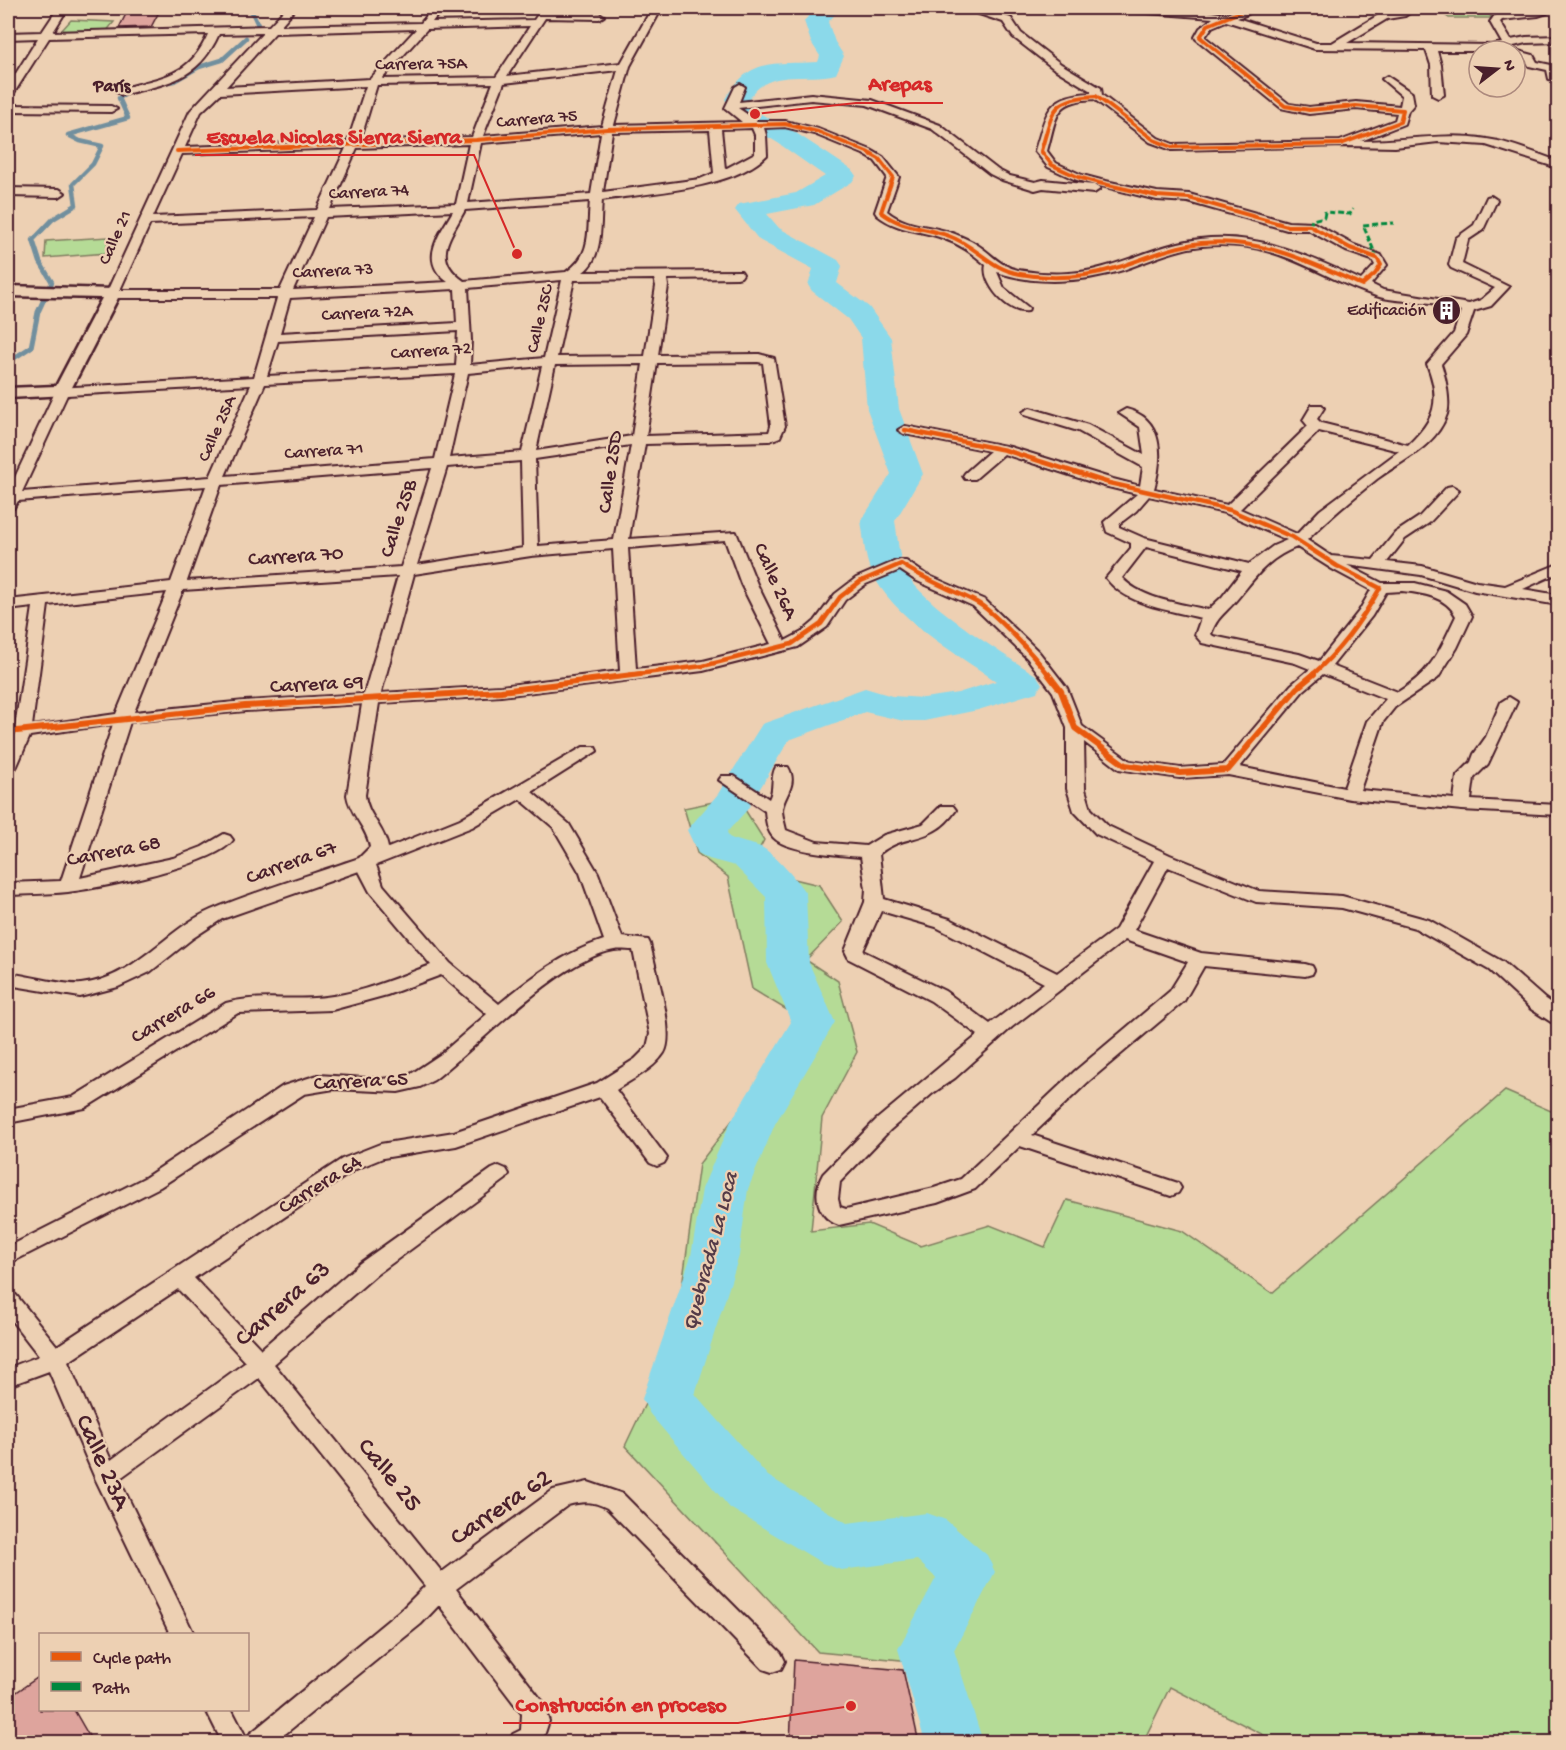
<svg xmlns="http://www.w3.org/2000/svg" width="1566" height="1750" font-family="'Gochi Hand',sans-serif">
  <style>
    .green { fill: #b5db96; stroke: #807d60; stroke-width: 1.5 }
    .lines { fill: none; stroke-linecap: round; stroke-linejoin: round }
    .stream-far1 { stroke: #718f9e; stroke-width: 4.5 }
    .stream { stroke: #718f9e; stroke-width: 5 }
    .river { fill: #8bd9ea; fill-rule: evenodd }
    .building { fill: #dea49d; stroke: #4a1f2b; stroke-width: 1.5 }
    .minor-casing { stroke: #4a1f2b; stroke-width: 4 }
    .tertiary-casing { stroke: #4a1f2b; stroke-width: 5 }
    .minor { fill: #edd0b3; fill-rule: evenodd }
    .tertiary { fill: #edd0b3; fill-rule: evenodd }
    .quiet { stroke: #00873e; stroke-width: 3; stroke-dasharray: 6 3; stroke-linecap: butt }
    .cycleway-far2-casing { stroke: #edd0b3; stroke-width: 6 }
    .cycleway-far1-casing { stroke: #edd0b3; stroke-width: 8 }
    .cycleway-casing { stroke: #edd0b3; stroke-width: 10 }
    .cycleway-far2 { stroke: #e8590c; stroke-width: 4 }
    .cycleway-far1 { stroke: #e8590c; stroke-width: 4.5 }
    .cycleway { stroke: #e8590c; stroke-width: 6 }
    .labels { text-anchor: middle; dominant-baseline: central; stroke-width: 4.5; stroke-linejoin: round; paint-order: stroke }
    .far-street-label { font-size: 18px; fill: #4a1f2b; stroke: #edd0b3 }
    .far-neighbourhood-label { font-size: 18px; font-weight: bold; fill: #4a1f2b; stroke: #edd0b3 }
    .far-poi-label { font-size: 18px; fill: #4a1f2b; stroke: #edd0b3; text-anchor: end }
    .street-label { font-size: 21px; fill: #4a1f2b; stroke: #edd0b3 }
    .water-label { font-size: 22px; font-style: italic; fill: #543b48; stroke: #edd0b3 }
    .near-street-label { font-size: 26px; fill: #4a1f2b; stroke: #edd0b3 }
    .leader { fill: none; stroke: #d62828; stroke-width: 2 }
    .callout-dot { fill: #d62828; stroke: #edd0b3; stroke-width: 2 }
    .callout-label { font-size: 22px; text-anchor: middle; font-weight: bold; fill: #d62828; stroke: #edd0b3; stroke-width: 4.5; stroke-linejoin: round; paint-order: stroke }
  </style>
  <rect width="100%" height="100%" fill="#edd0b3"/>
  <filter id="ink" filterUnits="userSpaceOnUse"><feTurbulence type="fractalNoise" baseFrequency=".0167" numOctaves="2"/><feDisplacementMap in="SourceGraphic" scale="12" xChannelSelector="R" yChannelSelector="G"/><feConvolveMatrix kernelMatrix="1 2 1 2 8 2 1 2 1" color-interpolation-filters="sRGB"/></filter>
  <g filter="url(#ink)">
    <!-- green -->
    <path class="green" d="M1427 8H1484L1492 18H1449L1443 14H1425L1424 11Z
      M71 20 114 22 105 33 61 31Z
      M108 237 107 253 45 258 46 241Z
      M737 797 764 840 749 868 819 885 843 922 806 960 838 981 857 1052 822 1118 811 1231 869 1224 921 1246 990 1225 1045 1247 1067 1200 1182 1231 1272 1293 1505 1091 1558 1114V1742H1277L1170 1687 1143 1742H928L911 1661 818 1652 625 1446 674 1343 699 1164 807 1022 752 989 728 877 697 853 684 808Z"/>
    <g class="lines">
      <!-- stream-far1 -->
      <path class="stream-far1" d="M246 8 252 12 258 25
        M163 83 174 81 199 67 222 60 246 38
        M44 299 52 282 40 262 33 240 53 219 76 205 73 184 93 164 102 146 80 141 68 135 128 118 119 98 131 91"/>
      <!-- stream -->
      <path class="stream" d="M8 362 31 347 38 312 45 297"/>
      <!-- river -->
      <path class="river" d="M816 8H841L828 22 835 42 844 56 836 74C803 82 769 67 749 99L753 107 761 114 793 131 852 170 856 176 852 182 814 205 767 214 779 228 838 260 842 266 837 283 869 307 891 338 899 409 923 474 895 521C898 537 898 556 905 571 920 603 1005 655 1037 676L1042 684 1037 692 978 710 924 721H904L865 712 789 740 747 810 727 832 729 837C739 842 750 843 761 847 773 852 799 882 806 894L809 963 835 1022 775 1124 748 1189 739 1256 695 1394 768 1476 847 1523 927 1513 946 1520 987 1555 995 1572 954 1650 983 1742H925L898 1649 936 1578 917 1560 841 1570 822 1563 730 1508 650 1414 642 1399 691 1256 702 1189 730 1123 791 1022 767 963 766 897 735 866 709 859 698 853 687 830 718 794 762 724 865 688 892 696 924 698 958 693 996 681C955 653 892 617 871 571 864 556 864 537 861 521L891 474 867 409 861 338 848 319 812 291 808 285 813 269 759 240 735 210 739 204 796 193 825 176C809 165 794 154 778 143 755 128 737 126 725 99 752 56 771 65 818 62L820 56 811 42 804 21Z"/>
    </g>
    <!-- building -->
    <path class="building" d="M129 8H161L151 27 119 28Z
      M794 1660 903 1670 919 1743H790Z
      M40 1676V1710H74L93 1743H8V1698Z"/>
    <g class="lines">
      <defs>
        <path id="minor" d="M58 8H68L53 32 269 26 286 8H296L280 26 421 23 433 8H443L432 22 534 20 542 8H552L549 12 599 13 604 16 599 19 545 18 507 76 621 63 652 8H662L630 66 614 125 742 122 725 108 735 87 740 84 745 87 739 102 811 94 872 100 940 125 998 170 1010 176 1035 182 1043 180 1094 185 1100 189 1094 193 1043 188 1035 190 1002 180 990 174 932 129 867 105 811 100 738 108 757 121H785L818 129 871 150 883 157 899 177 887 211C907 228 933 225 955 234 962 237 970 240 976 244 991 253 999 266 1018 270 1045 275 1077 275 1104 267 1136 258 1166 243 1200 239 1258 232 1309 256 1361 280L1375 265 1372 260 1346 251 1308 230H1287L1188 202 1157 200 1074 179 1048 167 1035 151C1047 113 1046 95 1091 93V91L1053 68 1013 37 1003 22 970 11V8H980L1011 18 1021 33 1061 64 1101 88 1102 95 1158 138 1173 144 1340 141 1395 120 1397 113 1356 109 1309 114 1281 108 1196 39 1195 37 1200 28 1213 18 1122 11 1117 8 1191 9 1226 14 1244 8H1255L1248 14 1237 18 1316 43H1332L1380 14 1398 11 1400 8H1412V11L1405 16 1387 19 1347 43 1492 45 1502 43 1490 22 1495 15 1553 8 1547 13 1538 16 1502 20 1500 22 1511 40 1526 37 1558 36V42L1526 43 1493 51H1437L1441 65 1444 95 1438 98 1432 95 1431 65 1426 50 1315 49 1226 21 1212 27 1205 37 1289 104 1309 107 1356 102 1400 106 1402 96 1382 79 1387 76 1412 93 1414 104 1408 111 1404 124 1361 141C1403 141 1445 132 1487 139 1511 142 1536 154 1558 161V168L1486 145 1438 142 1395 147 1347 146 1172 150 1150 142 1094 99C1053 101 1057 117 1047 151L1056 163 1082 175 1101 180 1157 192 1189 194 1288 222 1314 223 1354 245 1381 255 1387 265 1371 284 1383 290 1469 304 1481 300 1495 288 1451 268 1449 265 1456 238 1474 225 1487 197 1491 196 1497 200 1483 230 1468 240 1462 264 1509 287 1491 306 1474 311 1466 335 1441 364C1445 375 1451 402 1447 414 1437 446 1401 461 1377 479 1352 499 1329 518 1307 540L1331 556 1373 560 1395 533 1419 517 1447 487 1452 486 1459 490 1457 493 1429 523 1405 539 1387 562 1422 566 1477 582 1505 586 1558 564V573L1523 589 1558 595V605L1475 591 1421 575 1347 565 1382 583H1415L1446 591 1465 604 1472 616 1457 648 1438 678 1395 707 1383 722 1360 790 1454 799 1457 776 1471 762 1474 754 1486 737 1501 702 1509 697 1517 702 1488 764 1474 778 1471 800 1558 805V815L1462 810 1350 799 1228 775 1180 778 1125 770 1119 769 1084 742 1085 789 1091 809 1108 826 1170 855 1259 891 1342 896 1429 920 1503 962 1545 999 1558 1008V1023L1551 1022 1531 1009 1489 970 1415 928 1342 908 1256 902 1168 867 1134 930 1201 953 1305 964 1312 966 1314 970 1312 974 1305 976 1204 966 1184 1001 1089 1081 1032 1135 1178 1183 1181 1188 1178 1193 1171 1196 1020 1146 975 1189 937 1203 839 1225C817 1218 812 1193 823 1174L876 1120 978 1035 931 1001 849 959 845 951 865 902 866 889 861 857C841 855 787 852 774 838 767 831 766 821 765 811L719 780 722 776H734L769 799C775 789 770 776 776 767H788C799 785 783 796 782 810 782 816 785 824 786 830L817 842 866 846 884 835 923 824 941 806H953L956 810C931 846 907 831 879 854L884 899 950 919 1057 973 1116 929 1154 861 1096 834 1074 811 1067 789V728L1053 692 1027 658 973 606 915 580 900 570 866 584 845 600 827 627 798 647 703 671 501 696 379 703 365 795C367 815 385 828 388 848L460 819 583 747H595L597 751 532 792 569 824 598 873 622 937 648 940 650 944C655 968 676 1034 664 1053 653 1070 632 1079 616 1090L667 1158 664 1163 657 1166 650 1163 600 1097 456 1146 383 1158 356 1169 194 1278 261 1349 360 1263 492 1169 499 1166 506 1169 509 1174 506 1179 376 1275 274 1364 442 1572 553 1490 588 1482 623 1494 781 1653 785 1661 781 1669 772 1672 763 1669 607 1508C593 1501 583 1501 568 1505L456 1589 543 1702 549 1721 542 1742H509L513 1734 521 1730 522 1714 439 1605 421 1624 275 1742H222L206 1710H232L246 1737 403 1608 425 1586 259 1378 119 1479 194 1634H170L94 1476 49 1371 8 1386V1368L39 1356 8 1316V1293L16 1295 57 1346 342 1159 380 1144 454 1132 597 1083 635 1059 647 1047 650 1034 633 950C627 950 620 949 614 950 558 960 481 1044 434 1080L420 1087 398 1092 334 1089 304 1094 160 1187 8 1264V1247L146 1177 283 1086 318 1075 382 1079 408 1076 441 1054 487 1014 441 975 387 995 332 1010 238 1013 85 1108 8 1123V1109L73 1097 226 1003C256 995 284 1000 314 998 355 996 393 979 431 965L370 892 359 871 222 919 193 938 150 972 118 987 80 997 8 985V973C25 975 66 986 81 984 134 979 165 930 211 910 259 890 310 875 359 858L370 847C367 827 350 815 347 795L362 704 245 711 130 722 80 878 173 858 202 847 224 834 230 836 233 840C216 865 100 888 68 892 48 894 27 894 8 895V883L61 881 113 724 30 736 17 766 14 770 8 771V748L12 737H8V727H15L33 607 8 610V600L171 582 206 486 18 501 13 509 8 510V492L57 388 254 377 277 298H112L106 294 190 111 263 33 219 34C198 81 167 83 122 95L117 92 118 90C159 76 188 80 208 34L49 38 12 96 8 97V86L38 38 8 39V33L42 32ZM530 26 496 77 382 79 427 29ZM416 29 370 79 226 87 275 33ZM618 70 602 126 483 136 504 83ZM493 83 472 137 360 141 377 85ZM366 86 348 141 185 147 201 112 220 94ZM785 127 814 134 863 154 875 161 887 177 875 212 877 215C897 231 919 230 942 238 960 244 972 253 986 265 981 283 1009 315 1028 311L1029 308 1004 288 997 272C1037 286 1083 282 1123 270 1149 261 1174 249 1202 246 1278 239 1311 274 1376 296 1399 304 1441 299 1461 311L1454 333 1427 364C1441 400 1436 419 1408 445L1321 423 1317 419 1324 408 1322 405H1312L1303 420 1308 426 1227 505 1154 489C1163 457 1164 418 1126 409L1119 413 1140 427 1144 455 1088 425 1030 408 1023 412 1025 415 1078 431 1143 467 1140 486 1113 479 1010 447 905 426 898 430 905 434 990 451 965 473 963 476 965 479H975L1004 454 1104 486 1137 494 1104 522 1107 532 1131 543V548L1106 578C1127 606 1170 610 1201 618L1195 635 1202 643 1295 663 1310 669 1291 685 1223 765 1180 768 1130 761 1082 726 1067 688 1039 652 985 600 925 574 906 561H896L856 578 835 594 815 621 802 632 785 641 757 584 736 532 629 539 645 444 770 441 780 437 785 426 774 358 759 354 658 355 668 286 667 279 737 278 741 277 743 274 741 271 583 272C604 257 600 223 602 200 647 193 734 189 767 155L766 135 764 128ZM752 128 755 135V153L725 169 721 129ZM710 130 714 173 700 179 603 192 612 132ZM601 133 591 194 468 203 481 143ZM469 144 456 204 330 209 357 148ZM346 148 317 210 153 217 182 154ZM590 201C587 231 593 254 566 272L464 281C431 258 450 238 465 210ZM453 211C439 235 418 261 448 282L293 290 326 217ZM314 217 280 290H120L150 224ZM654 279 656 286 645 356 557 357 574 280ZM562 280 544 358 470 365 471 340 468 288ZM455 289 457 323 280 333 290 298ZM458 331 456 366 267 376 278 341ZM758 362 763 363 771 426 769 432 646 436 657 363ZM643 364 632 436 536 451 555 365ZM542 366 522 452 449 458 468 373ZM455 374 435 459 225 476 265 384ZM251 385 210 477 22 492 67 395ZM1319 431 1399 451 1320 510 1297 534 1240 509ZM631 445 614 540 538 546 535 459ZM521 461 523 548 417 565 447 467ZM432 468 401 567 187 581 221 485ZM1149 496 1225 513 1287 540 1273 546 1249 564 1144 538 1119 527V524L1136 511ZM725 540 741 584 771 644 703 661 636 669 628 548ZM1146 547 1242 571 1222 597 1208 610C1180 603 1143 600 1122 578ZM1297 547 1332 569 1371 590 1359 611 1321 659 1319 661 1299 654 1213 636 1211 634C1217 618 1222 616 1233 604 1255 579 1264 560 1297 547ZM613 549 620 671 501 686 381 693 414 574 531 556ZM398 576 364 694 245 701 134 712 183 590ZM1402 591C1422 593 1446 596 1456 616 1439 651 1433 671 1398 692L1332 666 1372 616 1386 592ZM167 592 116 714 32 726 48 605ZM1323 674 1386 699 1367 721 1344 788 1240 767 1303 691ZM520 799 553 827 580 873 604 940C563 953 532 977 499 1004L450 963 383 885 376 865 472 827ZM881 911 936 927 1044 983 990 1024 945 991 863 951ZM1125 940 1188 962 1170 991 1075 1071 961 1179 934 1188 846 1209 840 1207 838 1199 840 1182 890 1130 933 1093 955 1078 1012 1027ZM178 1289 246 1362 111 1460 68 1362Z
          M1515 50 1533 55 1537 62 1556 66 1558 81 1549 79 1547 70 1529 66 1525 59 1515 56V51H1511Z
          M8 105 111 106 117 109 111 112 8 111Z
          M8 188 59 189 65 193 59 197 8 196Z"/>
        <path id="tertiary" d="M8 286 112 289 120 294 68 395 8 398V388L56 386 102 298 8 296Z"/>
      </defs>
      <!-- minor casing -->
      <use href="#minor" class="minor-casing"/>
      <!-- tertiary casing -->
      <use href="#tertiary" class="tertiary-casing"/>
      <!-- minor -->
      <use href="#minor" class="minor"/>
      <!-- tertiary -->
      <use href="#tertiary" class="tertiary"/>
      <!-- quiet -->
      <path class="quiet" d="M1310 226 1312 220 1324 217 1325 212 1350 214 1353 209
        M1377 258 1363 225 1394 223"/>
      <defs>
        <path id="cycleway-far2" d="M177 151 476 140 607 129 785 124 818 132 867 152 879 159 893 177 881 212C902 229 925 227 949 236 977 246 990 269 1020 274 1052 280 1087 277 1119 267 1146 258 1173 246 1201 243 1261 237 1310 262 1362 285L1375 274 1381 265 1377 258 1350 248 1310 226H1287L1189 198 1157 196 1099 183 1078 177 1052 165 1041 151C1053 112 1050 98 1096 96L1154 140 1172 147 1341 144 1400 122 1403 110 1356 106 1309 110 1285 106 1200 37 1208 25 1250 8"/>
        <path id="cycleway-far1" d="M905 430 1005 450 1109 483 1230 510 1292 537 1337 566 1380 588C1362 620 1340 651 1312 675
          M629 675 703 666 792 644 821 624 840 597 861 581 901 564C925 580 951 589 976 602 995 612 1035 657 1049 675"/>
        <path id="cycleway" d="M1048 674 1061 691 1075 728 1125 765 1180 773 1228 770 1297 688 1314 674
          M8 732 245 706 501 691 641 674"/>
      </defs>
      <!-- cycleway-far2 casing -->
      <use href="#cycleway-far2" class="cycleway-far2-casing"/>
      <!-- cycleway-far1 casing -->
      <use href="#cycleway-far1" class="cycleway-far1-casing"/>
      <!-- cycleway casing -->
      <use href="#cycleway" class="cycleway-casing"/>
      <!-- cycleway-far2 -->
      <use href="#cycleway-far2" class="cycleway-far2"/>
      <!-- cycleway-far1 -->
      <use href="#cycleway-far1" class="cycleway-far1"/>
      <!-- cycleway -->
      <use href="#cycleway" class="cycleway"/>
    </g>
  </g>
  <!-- icons -->
  <defs>
    <symbol id="building-disc" viewBox="-11 -11 22 22"><circle r="9.5" fill="#4a1f2b" stroke="#edd0b3"/><path d="M-4-6H4V6H1V3H-1V6H-4ZM-2.5-4.3h1.7v1.8h-1.7ZM.8-4.3h1.7v1.8H.8ZM-2.5-1h1.7V.8h-1.7ZM.8-1h1.7V.8H.8Z" fill="#fff"/></symbol>
  </defs>
  <g fill-rule="evenodd">
    <use href="#building-disc" x="1430" y="294" width="33" height="33"/>
  </g>
  <g class="labels">
    <!-- far-street labels -->
    <g class="far-street-label">
      <text transform="translate(421 65) rotate(-1)">Carrera 75A</text>
      <text transform="translate(537 120) rotate(-5)">Carrera 75</text>
      <text transform="translate(369 193) rotate(-3)">Carrera 74</text>
      <text transform="translate(116 238) rotate(-66)">Calle 21</text>
      <text transform="translate(333 272) rotate(-3)">Carrera 73</text>
      <text transform="translate(367 314) rotate(-3)">Carrera 72A</text>
      <text transform="translate(541 319) rotate(-77)">Calle 25C</text>
      <text transform="translate(431 352) rotate(-4)">Carrera 72</text>
      <text transform="translate(218 429) rotate(-66)">Calle 25A</text>
      <text transform="translate(324 452) rotate(-4)">Carrera 71</text>
    </g>
    <!-- far-neighbourhood labels -->
    <g class="far-neighbourhood-label">
      <text x="112" y="87">París</text>
    </g>
    <!-- far-poi labels -->
    <g class="far-poi-label">
      <text x="1426" y="311">Edificación</text>
    </g>
    <!-- street labels -->
    <g class="street-label">
      <text transform="translate(612 472) rotate(-82)">Calle 25D</text>
      <text transform="translate(400 519) rotate(-72)">Calle 25B</text>
      <text transform="translate(296 558) rotate(-4)">Carrera 70</text>
      <text transform="translate(774 582) rotate(66)">Calle 26A</text>
      <text transform="translate(317 686) rotate(-3)">Carrera 69</text>
      <text transform="translate(114 853) rotate(-11)">Carrera 68</text>
      <text transform="translate(292 864) rotate(-20)">Carrera 67</text>
      <text transform="translate(174 1016) rotate(-31)">Carrera 66</text>
      <text transform="translate(361 1083) rotate(-3)">Carrera 65</text>
      <text transform="translate(321 1186) rotate(-32)">Carrera 64</text>
    </g>
    <!-- water labels -->
    <g class="water-label">
      <text transform="translate(712 1252) rotate(-75)">Quebrada La Loca</text>
    </g>
    <!-- near-street labels -->
    <g class="near-street-label">
      <text transform="translate(284 1305) rotate(-41)">Carrera 63</text>
      <text transform="translate(101 1463) rotate(66)">Calle 23A</text>
      <text transform="translate(388 1476) rotate(51)">Calle 25</text>
      <text transform="translate(502 1509) rotate(-34)">Carrera 62</text>
    </g>
  </g>
  <!-- callouts -->
  <path class="leader" d="M755 114L856 103H943M517 254L474 155H195M851 1706L738 1723H503"/>
  <g class="callout-dot">
    <circle cx="755" cy="114" r="6"/>
    <circle cx="517" cy="254" r="6"/>
    <circle cx="851" cy="1706" r="6"/>
  </g>
  <g class="callout-label">
    <text x="900" y="90">Arepas</text>
    <text x="334" y="143">Escuela Nicolas Sierra Sierra</text>
    <text x="621" y="1711">Construcción en proceso</text>
  </g>
  <!-- margin -->
  <rect width="1566" height="1750" fill="none" stroke="#edd0b3" stroke-width="30"/>
  <rect x="15" y="15" width="1536" height="1720" fill="none" stroke="#4a1f2b" stroke-width="2" filter="url(#ink)"/>
  <!-- legend -->
  <rect x="39" y="1633" width="210" height="78" fill="#edd0b3" stroke="#ac897d" stroke-width="1.5"/>
  <rect x="51" y="1652" width="30" height="9" fill="#e8590c" stroke="#ac897d" stroke-width="1.5"/>
  <text x="93" y="1663" font-size="18" fill="#4a1f2b">Cycle path</text>
  <rect x="51" y="1682" width="30" height="9" fill="#00873e" stroke="#ac897d" stroke-width="1.5"/>
  <text x="93" y="1693" font-size="18" fill="#4a1f2b">Path</text>
  <!-- north arrow -->
  <g transform="translate(1497 69) rotate(73)"><circle r="28" fill="#edd0b3" stroke="#ac897d" stroke-width="1.5"/>
  <path d="M0-4.5L10 22L0 15L-10 22Z" fill="#4a1f2b"/>
  <text y="-9" font-size="16" font-weight="bold" text-anchor="middle" fill="#4a1f2b">N</text>
  </g>
</svg>
